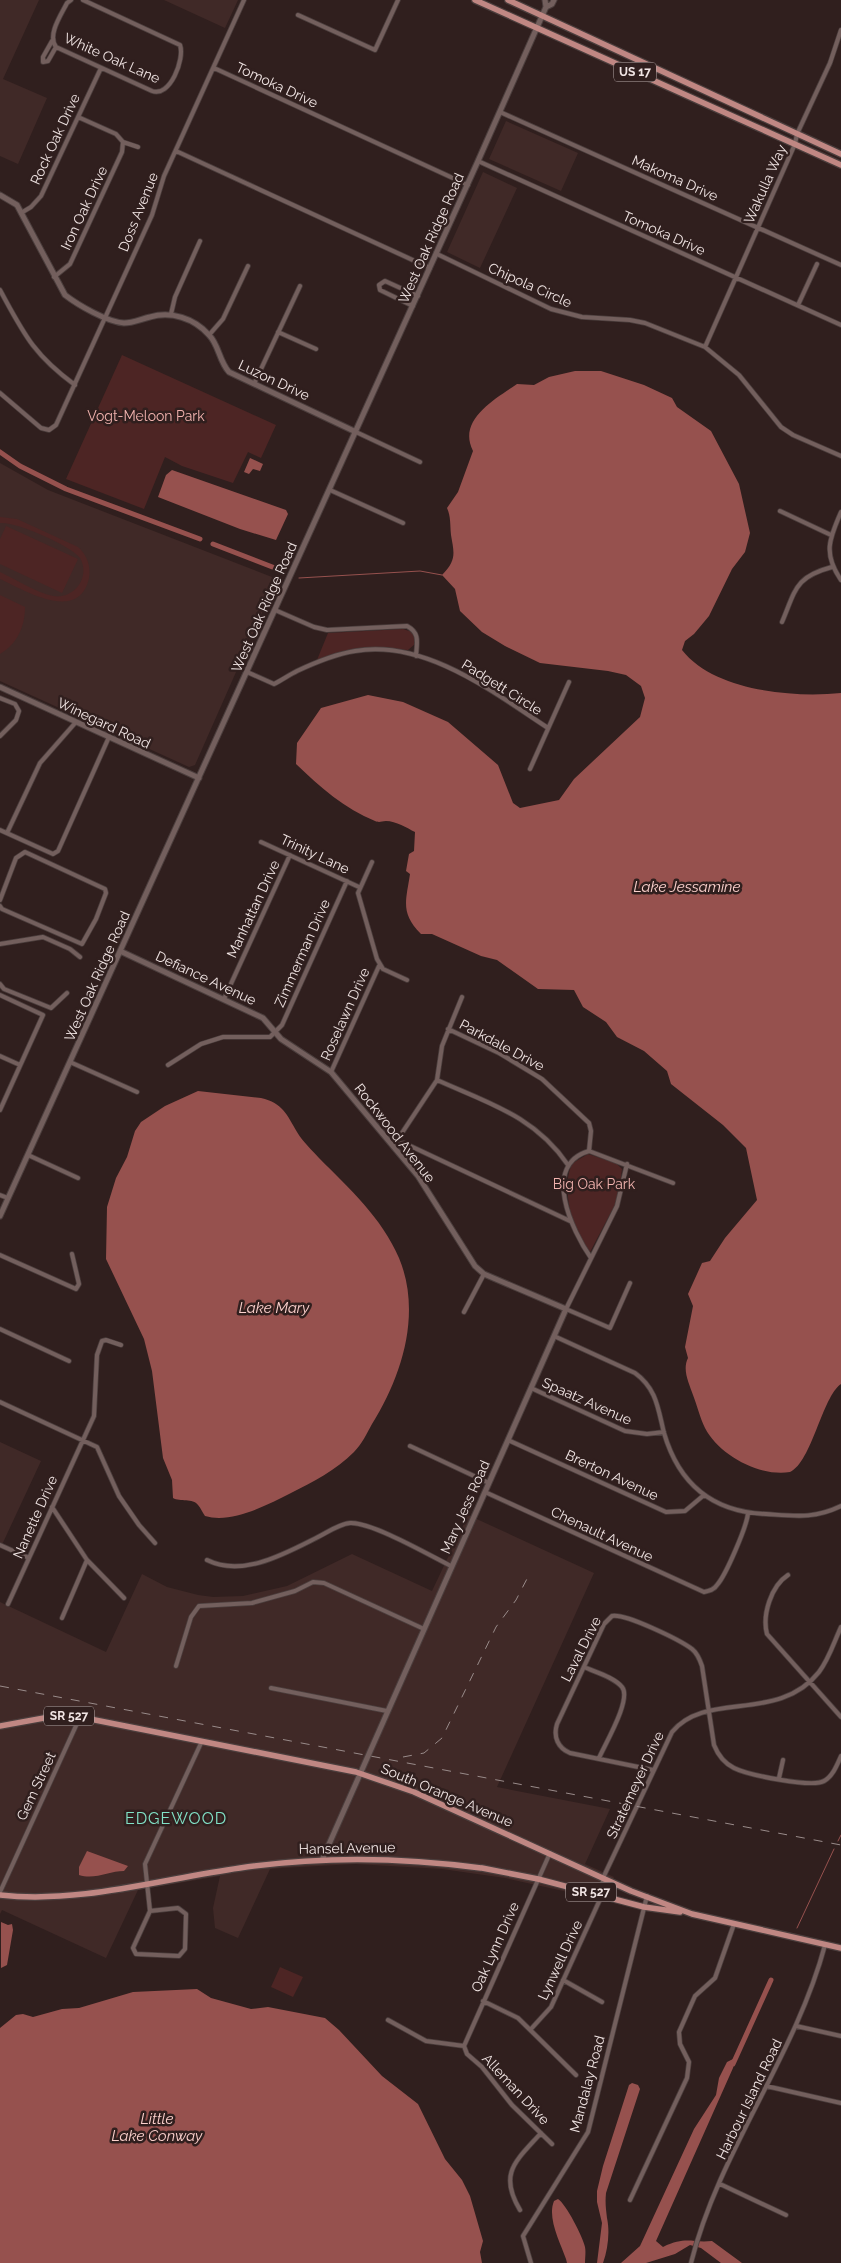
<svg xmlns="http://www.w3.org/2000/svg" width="841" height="2263" font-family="Raleway,sans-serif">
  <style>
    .built { fill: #402927 }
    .green { fill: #4d2524 }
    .water { fill: #96514e }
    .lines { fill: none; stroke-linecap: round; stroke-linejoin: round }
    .stream { stroke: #96514e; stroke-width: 1 }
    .canal { stroke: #96514e; stroke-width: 5 }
    .street-casing { stroke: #4b3e3d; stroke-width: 5.5 }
    .secondary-casing { stroke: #4b3e3d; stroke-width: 7 }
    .primary-casing { stroke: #4b3e3d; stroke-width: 8 }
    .street { stroke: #735f5d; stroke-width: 4 }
    .secondary { stroke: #735f5d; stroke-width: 5 }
    .primary { stroke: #c08783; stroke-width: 5.5 }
    .rail { stroke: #998b8a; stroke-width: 1; stroke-dasharray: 9 9; stroke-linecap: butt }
    .labels { text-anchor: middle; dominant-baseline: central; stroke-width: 5; stroke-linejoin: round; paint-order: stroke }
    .shield { fill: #301f1e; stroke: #b7aaa9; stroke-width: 1 }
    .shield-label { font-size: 12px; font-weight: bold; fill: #f1e5e4 }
    .street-label { font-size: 14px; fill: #f1e5e4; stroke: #301f1e }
    .park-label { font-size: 14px; fill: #f2b3af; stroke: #301f1e }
    .water-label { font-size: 15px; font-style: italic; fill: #fdd2ce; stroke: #301f1e }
    .quarter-label { font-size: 16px; letter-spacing: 1px; fill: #82e2c7; stroke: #301f1e }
  </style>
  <rect width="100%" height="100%" fill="#301f1e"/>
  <!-- built -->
  <path class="built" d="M0 0H39L3 79 47 98 18 164 0 156Z
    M164 0H238L225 28Z
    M506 121 578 153 561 191 489 159Z
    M483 172 517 188 480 268 447 252Z
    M0 463 48 490 277 579 195 765 189 767 0 681Z
    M0 1442 41 1461 0 1549Z
    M468 1515 594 1573 497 1787 610 1809 585 1864 614 1877 604 1900 505 1878 442 1869 355 1864 282 1868 270 1869 238 1938 215 1928 213 1908 220 1876 138 1890 106 1958 2 1910 0 1914V1602L106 1652 142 1574 167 1587 198 1595 213 1597 243 1596 287 1586 352 1554 432 1591Z"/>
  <!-- green -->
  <path class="green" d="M122 355 276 425 261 458 248 452 233 483 182 466 165 457 144 509 66 479Z
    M0 517 17 519 78 547C87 555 91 566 89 578 79 624 24 590 0 579V572C17 580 35 592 53 596 74 600 91 577 80 558 72 546 15 521 0 523Z
    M6 526 78 559 62 593 0 564V539Z
    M0 595 25 607C25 627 17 644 0 654Z
    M403 629 412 632 415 639V644L408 650C373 647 351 650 317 660L328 633Z
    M588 1154 616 1163 622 1169 618 1199 590 1252C572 1238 560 1182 573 1163Z
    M280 1967 303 1977 293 1997 271 1987Z"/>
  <!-- water -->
  <path class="water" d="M575 371H601L644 385 672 398 677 407 711 431 739 484 750 533 745 552 732 569 709 616 694 634 685 641 682 650C714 691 793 698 841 693V1384C822 1397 812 1462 790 1472 759 1477 719 1455 705 1428 700 1418 697 1405 693 1395 689 1383 682 1370 688 1358L685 1347 693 1306 688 1294 702 1263 710 1261 725 1238 757 1200 746 1148 723 1125 671 1084 667 1071 644 1051 617 1037 606 1022 583 1007 574 990 538 989 497 960 481 956 432 934H421C400 913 406 901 410 874L406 871 409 854 414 851 415 832C407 828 396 821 386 821 381 821 380 823 375 821 345 809 320 787 296 764L297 743 321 708 368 695 403 702 448 722 498 765 513 803 520 808 559 800 574 779 640 717 645 698 641 686 626 675 608 671 540 663 505 646 482 632 460 611 455 589 442 575C457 560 454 553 451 535 450 525 451 517 447 508L458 492 473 451C457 420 495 399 517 384L534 385 549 377Z
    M250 458 263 464 260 471 253 469 249 474 244 472Z
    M172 470 286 510 288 514 276 540 240 529 158 497 166 475Z
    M198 1091 261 1098C283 1103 287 1115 297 1132 303 1142 312 1150 319 1158 349 1188 382 1218 399 1258 422 1313 402 1376 372 1424 367 1433 362 1444 354 1452 336 1470 313 1482 291 1493 267 1505 232 1524 205 1516 202 1512 201 1508 198 1505 193 1498 180 1502 173 1498L172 1480 163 1458 152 1371 144 1339 106 1259 107 1207 116 1178 127 1157 135 1131 141 1122 165 1106Z
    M87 1851 128 1866 124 1871C109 1871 95 1880 79 1875V1867Z
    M1 1922 8 1925 12 1924 13 1930 7 1965 1 1968Z
    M197 1989 211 1998 251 2009 268 2007 325 2018 339 2030 382 2076 418 2104 445 2159 462 2180 470 2196 483 2241 480 2252 482 2263H0V2028L16 2015 23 2014 33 2017 62 2009 79 2008 133 1992Z
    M733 2059 735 2060 733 2068 656 2241 663 2247C686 2236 691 2243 712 2241L742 2263H721L701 2248 690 2245 675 2254 646 2263H621L640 2246 694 2129 716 2095 719 2078 727 2062Z
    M632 2083 638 2085 640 2089 606 2193C605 2203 606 2209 607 2218 610 2232 608 2249 603 2263H597L602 2223 597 2202V2191L603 2166 629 2085Z
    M558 2199C566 2204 583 2237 585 2247 586 2252 585 2258 585 2263H567L566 2259C560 2242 547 2218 554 2201Z"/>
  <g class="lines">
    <!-- stream -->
    <path class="stream" d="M299 578 420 571 442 575
      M838 1841 841 1835
      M797 1928 834 1849"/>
    <!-- canal -->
    <path class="canal" d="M0 452 20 466 66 489 200 539
      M213 544 275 568
      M733 2064 771 1980"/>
    <defs>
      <path id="street" d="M71 0 67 3C61 15 47 35 56 47L152 91C170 98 185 59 180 45L83 0
        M298 15 375 50 398 0
        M52 41 43 57V62L48 61 56 47
        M214 68 468 185
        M500 112 841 265
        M78 117 116 134 123 142
        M123 142 138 147
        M176 151 430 268
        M478 161 841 325
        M21 213 31 207 41 196 101 68
        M437 254 551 309 582 317 630 320 645 323 705 347 739 375 781 427 793 435 841 456
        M54 277 70 264 122 152 123 142
        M0 290C24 334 33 354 75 385
        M798 305 817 264
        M413 306 380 290 379 285 385 281 418 296
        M171 314 175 297 200 241
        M278 332 316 349
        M209 335 223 319 248 266
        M705 347 795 144 797 134 830 63 841 30
        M254 384 300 286
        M0 393 41 428 49 430 56 425 152 215 164 176 244 0
        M356 432 420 462
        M330 490 403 523
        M780 511 831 535
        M841 512C829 539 823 554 841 580
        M275 610 314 627 327 630 407 626C420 633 417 642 416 656
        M782 622C796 589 795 577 832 567
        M247 672 274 684C282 680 289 675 297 671 314 663 336 654 355 651 425 639 493 692 548 728
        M0 698 15 704 19 711 16 720 0 736
        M530 769 569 682
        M0 830 53 854 58 851 109 737
        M7 833 40 763 76 722
        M261 842 359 887
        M372 862 358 893 377 959 383 969 407 980
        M0 900 16 858 25 852 105 889 106 893 96 919 82 944 2 909 0 906
        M0 944 43 937 70 949 80 957
        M0 984 4 989 51 1008 67 993
        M0 995 43 1015 0 1110
        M224 999 290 855
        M448 1029 499 1053 542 1079 589 1123 591 1131 589 1151
        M0 1056 20 1065
        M70 1062 137 1092
        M168 1065 201 1044 223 1037H270L282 1025 347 881
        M331 1072 379 966
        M437 1080C488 1103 535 1116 568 1165
        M394 1145 404 1143 570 1221
        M394 1145 437 1080 442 1046 462 997
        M28 1155 78 1178
        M627 1164 617 1206 566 1309 610 1328 630 1283
        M0 1195 8 1198
        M0 1255 76 1289 79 1284 72 1254
        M591 1258C572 1231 541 1165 589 1151L673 1183
        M464 1312 484 1274
        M0 1329 69 1361
        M554 1336 635 1373C657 1389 658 1409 664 1433 679 1484 713 1512 766 1514 796 1516 814 1519 841 1506
        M531 1388 625 1431 647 1434 664 1432
        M0 1402 97 1447 119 1496 139 1525 155 1543
        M508 1440 666 1512 685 1511 704 1495
        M410 1446 489 1483
        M485 1492 704 1592C709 1591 714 1590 717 1585 726 1575 747 1526 748 1513
        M52 1507 87 1560 124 1598
        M0 1545 29 1558
        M207 1560C243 1578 286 1553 318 1537 328 1532 339 1524 350 1523 372 1522 429 1555 451 1566
        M788 1575C771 1586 762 1615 767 1634L841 1717
        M8 1604 94 1416 97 1355 102 1341 106 1340 121 1345
        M62 1618 87 1560
        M176 1666 191 1617 199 1606 252 1603 295 1591 313 1582 324 1583 424 1629
        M584 1667C595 1672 614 1677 622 1687 632 1699 605 1744 599 1758
        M271 1688 387 1711
        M653 1770 570 1753C558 1748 553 1737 557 1724L604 1624 612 1616C625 1613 680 1640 692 1649 697 1653 700 1660 702 1666L714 1745C718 1755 724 1763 734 1768 748 1775 812 1788 824 1781 833 1776 837 1765 841 1756
        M779 1778 783 1760
        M550 1853 464 2046 467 2054 482 2067 512 2105 552 2144
        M0 1892 80 1717
        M178 1908 186 1914 185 1949 179 1956 136 1954 133 1948 150 1911Z
        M150 1911 145 1864 202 1741
        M563 1980 602 2002
        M483 2001 518 2018 576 2075
        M388 2020 426 2041 464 2046
        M796 2026 841 2036
        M531 2029 551 2007 602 1895 603 1878 672 1732C706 1690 778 1724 819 1672 829 1659 834 1642 841 1627
        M766 2086 841 2103
        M720 2184 786 2215
        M630 2200 687 2078 689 2062 680 2044 679 2032 695 1996 715 1978 734 1924
        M520 2210C498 2173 516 2161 541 2133
        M531 2263 523 2236 588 2132 647 1896
        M691 2263C719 2151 795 2057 825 1945"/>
      <path id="secondary" d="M546 7 552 4 554 0
        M0 195 17 205 65 295C78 305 107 322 124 323 133 323 141 319 150 317 171 311 194 318 209 335 219 345 219 361 229 372L356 432
        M0 687 199 778
        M120 951 263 1018 281 1039 331 1072 418 1176 475 1266 484 1274 566 1309 322 1860
        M0 1216 478 161 546 7 545 0"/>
      <path id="primary" d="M475 0 841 165
        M508 0 841 154
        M0 1726 55 1716 80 1717 356 1772 414 1792 631 1891 692 1914 841 1948
        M482 1868 538 1879 644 1907 680 1912
        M0 1895C80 1904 161 1879 240 1868 320 1856 400 1857 481 1868"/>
    </defs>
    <!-- street casing -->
    <use href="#street" class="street-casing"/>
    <!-- secondary casing -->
    <use href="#secondary" class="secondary-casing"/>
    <!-- primary casing -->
    <use href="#primary" class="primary-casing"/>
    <!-- street -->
    <use href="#street" class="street"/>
    <!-- secondary -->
    <use href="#secondary" class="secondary"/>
    <!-- primary -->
    <use href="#primary" class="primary"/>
    <!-- rail -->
    <path class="rail" d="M0 1686 841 1845
      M403 1757 424 1753 442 1738 496 1627 516 1600 530 1573"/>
  </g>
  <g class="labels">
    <!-- shield labels -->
    <g class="shield">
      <rect x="614" y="62.5" width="42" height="19" rx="4"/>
      <rect x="44" y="1706.5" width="50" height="19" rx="4"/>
      <rect x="566" y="1882.5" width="50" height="19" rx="4"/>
    </g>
    <g class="shield-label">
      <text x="635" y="72">US 17</text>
      <text x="69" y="1716">SR 527</text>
      <text x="591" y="1892">SR 527</text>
    </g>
    <!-- street labels -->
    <g class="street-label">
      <text transform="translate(112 58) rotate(24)">White Oak Lane</text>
      <text transform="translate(277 85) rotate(25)">Tomoka Drive</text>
      <text transform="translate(55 139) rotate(-65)">Rock Oak Drive</text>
      <text transform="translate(675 178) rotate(24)">Makoma Drive</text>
      <text transform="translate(765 184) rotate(-66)">Wakulla Way</text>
      <text transform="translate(84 208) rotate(-65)">Iron Oak Drive</text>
      <text transform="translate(138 212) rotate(-68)">Doss Avenue</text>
      <text transform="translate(664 233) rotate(24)">Tomoka Drive</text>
      <text transform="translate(431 238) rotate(-66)">West Oak Ridge Road</text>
      <text transform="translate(530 285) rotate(24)">Chipola Circle</text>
      <text transform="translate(274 380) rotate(25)">Luzon Drive</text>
      <text transform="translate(264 607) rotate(-66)">West Oak Ridge Road</text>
      <text transform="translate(502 687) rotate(32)">Padgett Circle</text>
      <text transform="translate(104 723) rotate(25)">Winegard Road</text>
      <text transform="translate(315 854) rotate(25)">Trinity Lane</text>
      <text transform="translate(253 909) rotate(-65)">Manhattan Drive</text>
      <text transform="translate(302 953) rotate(-66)">Zimmerman Drive</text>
      <text transform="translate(97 976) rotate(-66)">West Oak Ridge Road</text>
      <text transform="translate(206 978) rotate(25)">Defiance Avenue</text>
      <text transform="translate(345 1014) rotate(-66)">Roselawn Drive</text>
      <text transform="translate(502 1045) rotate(28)">Parkdale Drive</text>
      <text transform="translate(395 1133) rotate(52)">Rockwood Avenue</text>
      <text transform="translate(587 1401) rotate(24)">Spaatz Avenue</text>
      <text transform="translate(612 1475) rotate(25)">Brerton Avenue</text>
      <text transform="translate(465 1507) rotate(-66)">Mary Jess Road</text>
      <text transform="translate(35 1517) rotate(-66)">Nanette Drive</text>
      <text transform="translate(602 1534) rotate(25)">Chenault Avenue</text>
      <text transform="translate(581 1649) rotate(-63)">Laval Drive</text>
      <text transform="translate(635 1785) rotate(-65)">Stratemeyer Drive</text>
      <text transform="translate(36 1786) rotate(-65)">Gem Street</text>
      <text transform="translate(447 1795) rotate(23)">South Orange Avenue</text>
      <text transform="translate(347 1848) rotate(-1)">Hansel Avenue</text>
      <text transform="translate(495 1947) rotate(-66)">Oak Lynn Drive</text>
      <text transform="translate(560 1960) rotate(-65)">Lynwell Drive</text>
      <text transform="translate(587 2084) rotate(-75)">Mandalay Road</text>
      <text transform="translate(516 2089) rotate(47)">Alleman Drive</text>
      <text transform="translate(749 2099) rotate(-64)">Harbour Island Road</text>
    </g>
    <!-- park labels -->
    <g class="park-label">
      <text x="146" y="416">Vogt-Meloon Park</text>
      <text x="594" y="1184">Big Oak Park</text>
    </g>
    <!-- water labels -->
    <g class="water-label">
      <text x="687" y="887">Lake Jessamine</text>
      <text x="274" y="1308">Lake Mary</text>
      <text x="157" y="2119">Little<tspan x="157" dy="17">Lake Conway</tspan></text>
    </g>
    <!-- quarter labels -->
    <g class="quarter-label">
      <text x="176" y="1818">EDGEWOOD</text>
    </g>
  </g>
</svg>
